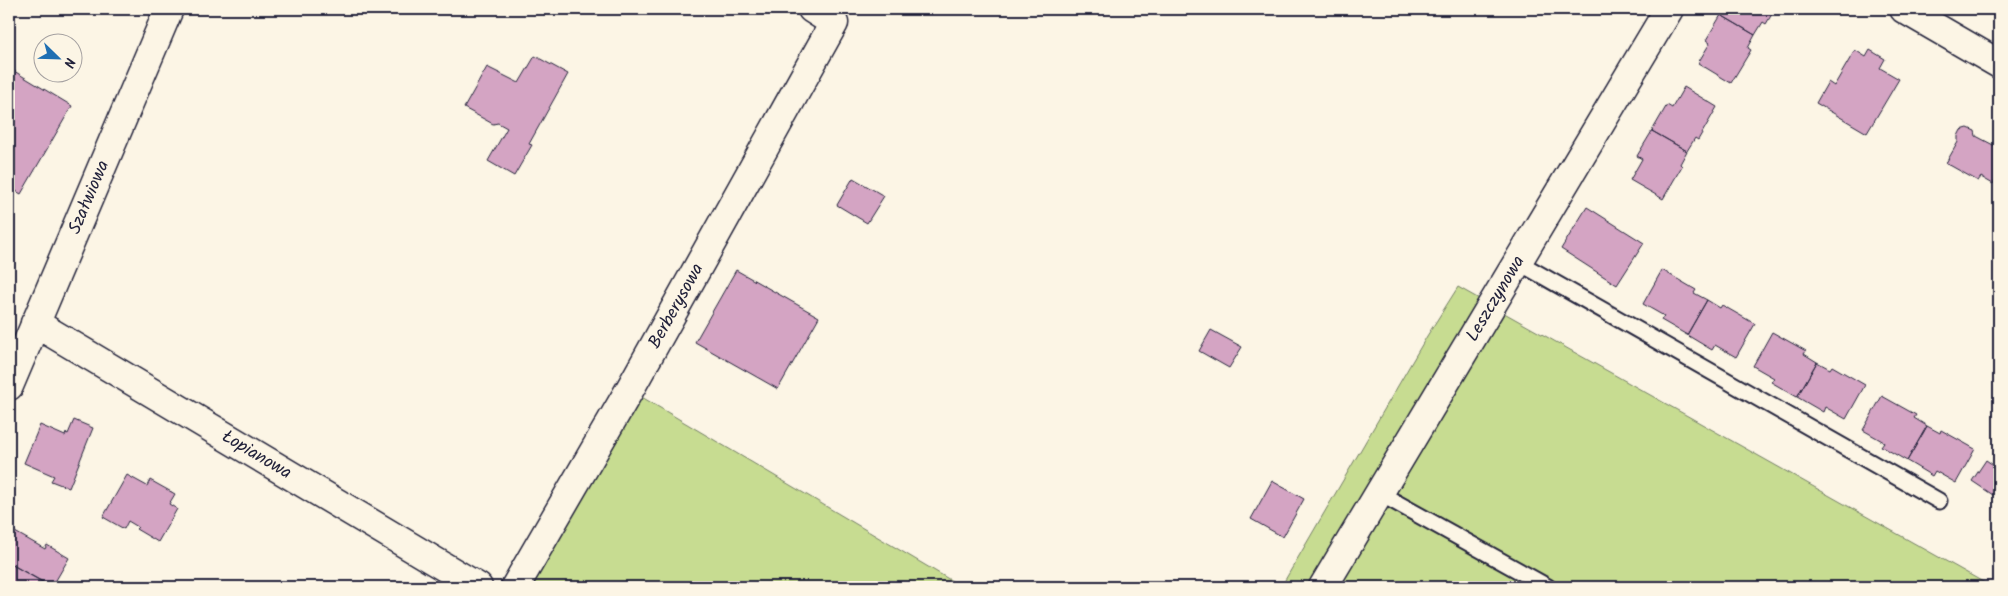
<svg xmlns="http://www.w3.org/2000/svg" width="2008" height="596" font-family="Kalam,sans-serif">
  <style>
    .green { fill: #c7dc91; stroke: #747f66 }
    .building { fill: #d4a4c3; stroke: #22223b }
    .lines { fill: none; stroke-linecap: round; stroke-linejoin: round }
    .lane-casing { stroke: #22223b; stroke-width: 19 }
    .street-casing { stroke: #22223b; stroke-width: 31 }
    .lane { stroke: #fcf5e5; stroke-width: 15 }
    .street { stroke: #fcf5e5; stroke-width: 28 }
    .labels { text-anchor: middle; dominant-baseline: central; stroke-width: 4; stroke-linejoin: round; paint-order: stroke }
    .street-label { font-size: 18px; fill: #22223b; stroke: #fcf5e5 }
  </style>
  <rect width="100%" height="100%" fill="#fcf5e5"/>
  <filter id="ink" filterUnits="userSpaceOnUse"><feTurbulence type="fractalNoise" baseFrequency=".02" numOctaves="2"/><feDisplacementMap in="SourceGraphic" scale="10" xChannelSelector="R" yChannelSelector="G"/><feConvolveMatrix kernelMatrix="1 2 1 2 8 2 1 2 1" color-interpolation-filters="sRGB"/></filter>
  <g filter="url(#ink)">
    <!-- green -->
    <path class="green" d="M1458 287 1992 587H1281L1427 336Z
      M640 396 962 587H530Z"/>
    <!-- building -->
    <path class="building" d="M1724 9H1775L1766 24 1763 22 1755 35 1721 15Z
      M1721 15 1755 35 1748 48 1751 50 1731 83 1698 63 1710 43 1706 40Z
      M1855 50 1866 57 1870 50 1885 59 1880 68 1899 79 1867 133 1816 103 1828 82 1834 86Z
      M535 56 568 74 529 144 532 145 514 176 488 161 507 128 498 123 493 124 464 108 487 67 519 83Z
      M9 68 72 106 21 194 9 187Z
      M1684 87 1717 107 1698 140 1695 138 1687 151 1652 131 1667 105 1672 108Z
      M1968 128 1975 131 1976 136 1997 147 1995 152 1999 154V173L1993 184 1981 177 1978 181 1946 163 1958 142V136L1961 130Z
      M1652 131 1687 151 1680 164 1682 166 1663 199 1630 180 1642 159 1637 156Z
      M853 178 884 196 867 223 837 205Z
      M1587 207 1644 243 1617 285 1561 249Z
      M736 270 819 317 778 389 695 342Z
      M1662 270 1696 290 1694 293 1707 300 1687 335 1661 320 1664 316 1643 304Z
      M1707 300 1720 308 1722 305 1755 324 1736 357 1715 345 1712 350 1687 335Z
      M1211 330 1242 347 1229 368 1199 351Z
      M1772 332 1806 351 1804 354 1817 362 1797 397 1771 382 1774 378 1753 366Z
      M1817 362 1830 369 1832 366 1865 385 1846 419 1825 407 1823 412 1797 397Z
      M1882 396 1916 415 1914 418 1927 426 1907 461 1881 446 1884 442 1863 430Z
      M74 420 93 428 69 488 51 481 54 476 24 463 40 425 65 436 66 433 68 434Z
      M1927 426 1940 433 1941 430 1975 449 1956 483 1935 471 1932 476 1907 461Z
      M1986 460 1999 469V499L1972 481Z
      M127 475 147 486 150 480 175 494 169 504 177 509 158 542 136 529 138 527 128 521 124 529 103 517Z
      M1272 481 1304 499 1283 537 1251 519Z
      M15 532 45 549 47 545 69 558 52 587 9 563V542Z
      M9 563 51 587H9Z"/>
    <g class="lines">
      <defs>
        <path id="lane" d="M1518 262 1939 501
          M1379 493 1548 587"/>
        <g id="street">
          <path d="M1904 9 1999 64"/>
          <path id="s1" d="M35 323 478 587"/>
          <path id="s2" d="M9 386 169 9"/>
          <path id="s3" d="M515 587 630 389 834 23 812 9"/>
          <path id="s4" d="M1323 587 1669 9"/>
        </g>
      </defs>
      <!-- lane casing -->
      <use href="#lane" class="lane-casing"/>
      <!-- street casing -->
      <use href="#street" class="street-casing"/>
      <!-- lane -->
      <use href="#lane" class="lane"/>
      <!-- street -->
      <use href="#street" class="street"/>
    </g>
  </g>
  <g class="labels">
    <!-- street labels -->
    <g class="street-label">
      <text stroke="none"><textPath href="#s2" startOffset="205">Szałwiowa</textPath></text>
      <text stroke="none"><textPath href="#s4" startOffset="336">Leszczynowa</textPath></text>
      <text stroke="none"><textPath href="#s3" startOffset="324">Berberysowa</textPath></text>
      <text stroke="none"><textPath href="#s1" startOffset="258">Łopianowa</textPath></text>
    </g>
  </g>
  <!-- margin -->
  <rect width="2008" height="596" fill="none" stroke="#fcf5e5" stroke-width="30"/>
  <rect x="15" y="15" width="1978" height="566" fill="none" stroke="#22223b" stroke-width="2" filter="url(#ink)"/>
  <!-- north arrow -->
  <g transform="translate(58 58) rotate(113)"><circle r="24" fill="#fcf5e5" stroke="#a5a1a1"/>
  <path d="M0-4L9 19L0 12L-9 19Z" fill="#1f6fb2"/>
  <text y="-8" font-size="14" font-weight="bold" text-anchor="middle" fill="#22223b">N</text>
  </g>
</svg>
